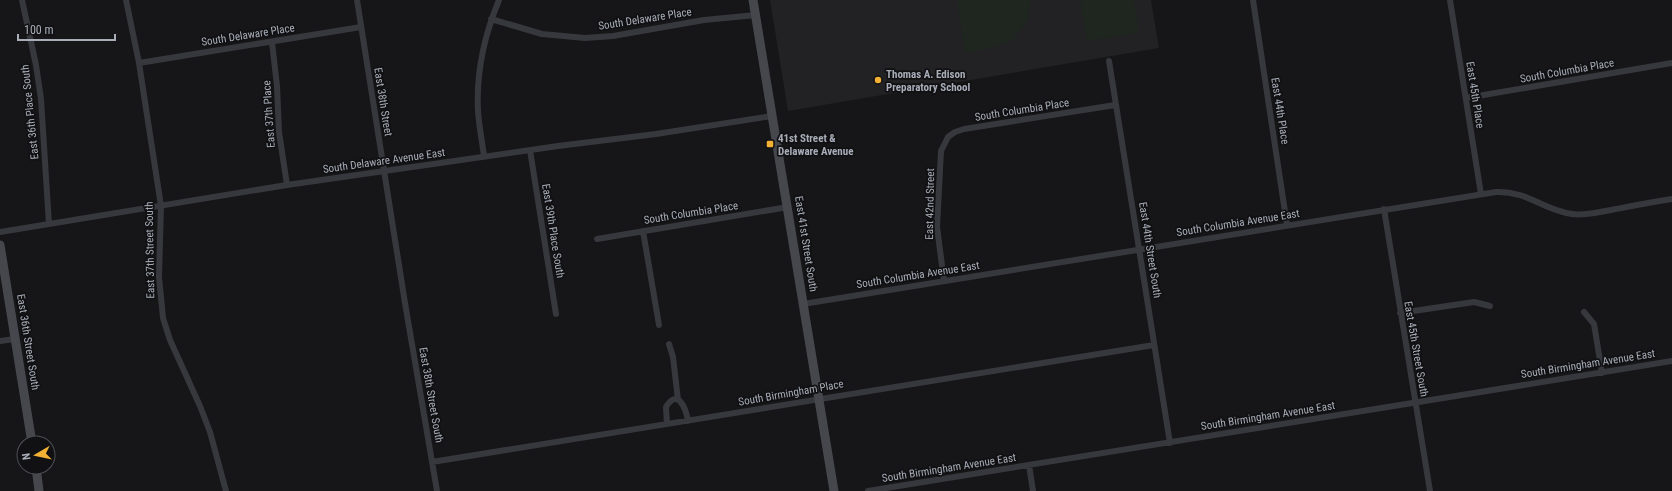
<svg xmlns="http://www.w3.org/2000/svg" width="1672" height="491" font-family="'Roboto Condensed',sans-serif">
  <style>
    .built { fill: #222225 }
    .pitch { fill: #1e261f }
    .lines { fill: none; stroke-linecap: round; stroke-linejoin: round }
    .street { stroke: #37383d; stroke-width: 6 }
    .secondary { stroke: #45474d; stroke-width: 9 }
    .poi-dot { fill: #f2b134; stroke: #111113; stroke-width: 1.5 }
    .labels { text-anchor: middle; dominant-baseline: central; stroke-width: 3.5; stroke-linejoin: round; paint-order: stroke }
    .street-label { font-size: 11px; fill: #a8adb8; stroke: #111113 }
    .poi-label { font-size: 11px; font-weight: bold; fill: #a8adb8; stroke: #111113; text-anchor: start }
  </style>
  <rect width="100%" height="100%" fill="#161618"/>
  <!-- built -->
  <path class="built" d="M770 0H1151L1159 48 788 111Z"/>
  <!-- pitch -->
  <path class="pitch" d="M957 0H1031L1028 20 1013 40 992 48 965 53Z
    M1080 0H1134L1139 33 1087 41Z"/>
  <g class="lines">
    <!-- street -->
    <path class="street" d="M22 0 36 65 41 99 49 224
      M126 0 139 63 161 206 159 277 163 318 170 340 200 406 210 432 226 491
      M357 0 405 303 437 491
      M1253 0 1287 225
      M1450 0 1481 194
      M491 19 542 34 585 38 613 36 704 20 756 15
      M272 42 277 86 279 132 287 185
      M1109 61 1170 443
      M139 63 361 27
      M1466 98 1672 63
      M530 150 556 314
      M484 156C482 141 479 126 478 111 476 72 484 36 499 0
      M1384 209 1430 491
      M643 231 659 325
      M0 232 287 185 558 146 656 134 772 116
      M597 239 788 207
      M944 281 937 227 941 151 948 137 955 132 964 129 1115 105
      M803 304 1496 192C1529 191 1542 210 1572 214 1585 216 1598 212 1611 210 1632 206 1652 202 1672 199
      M1584 312 1594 324 1602 373
      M1400 313 1474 302 1490 306
      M0 341 15 339
      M669 344 673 357 678 400
      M667 424 666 407C678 387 686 409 688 421
      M432 462 1154 345
      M1029 465 1033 491
      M868 491 1672 361"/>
    <!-- secondary -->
    <path class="secondary" d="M753 0 834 491
      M0 245 32 443
      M36 467 39 491"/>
  </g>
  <!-- markers -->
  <g class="poi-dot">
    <circle cx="878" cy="80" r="4"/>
    <rect x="766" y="140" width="8" height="8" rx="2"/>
  </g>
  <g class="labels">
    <!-- street labels -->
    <g class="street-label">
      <text transform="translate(645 19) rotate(-9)">South Delaware Place</text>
      <text transform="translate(248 35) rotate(-9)">South Delaware Place</text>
      <text transform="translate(1567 71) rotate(-10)">South Columbia Place</text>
      <text transform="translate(1475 95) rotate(81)">East 45th Place</text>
      <text transform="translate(383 102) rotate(81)">East 38th Street</text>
      <text transform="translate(1022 110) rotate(-9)">South Columbia Place</text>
      <text transform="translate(1280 111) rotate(81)">East 44th Place</text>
      <text transform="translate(30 112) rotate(-96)">East 36th Place South</text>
      <text transform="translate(269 114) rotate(-94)">East 37th Place</text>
      <text transform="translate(384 161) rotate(-8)">South Delaware Avenue East</text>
      <text transform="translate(930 204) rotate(-89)">East 42nd Street</text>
      <text transform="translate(691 213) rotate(-9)">South Columbia Place</text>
      <text transform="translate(1238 223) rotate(-9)">South Columbia Avenue East</text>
      <text transform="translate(553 231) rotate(81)">East 39th Place South</text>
      <text transform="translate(806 244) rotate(81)">East 41st Street South</text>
      <text transform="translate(150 250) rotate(-91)">East 37th Street South</text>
      <text transform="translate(1150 250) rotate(81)">East 44th Street South</text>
      <text transform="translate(918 275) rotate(-9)">South Columbia Avenue East</text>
      <text transform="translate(28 342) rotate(81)">East 36th Street South</text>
      <text transform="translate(1416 349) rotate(80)">East 45th Street South</text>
      <text transform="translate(1588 364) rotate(-9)">South Birmingham Avenue East</text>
      <text transform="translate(791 393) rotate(-10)">South Birmingham Place</text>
      <text transform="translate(431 395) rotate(80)">East 38th Street South</text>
      <text transform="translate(1268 416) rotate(-9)">South Birmingham Avenue East</text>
      <text transform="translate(949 468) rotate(-9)">South Birmingham Avenue East</text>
    </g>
    <!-- poi labels -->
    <g class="poi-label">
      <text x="886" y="74">Thomas A. Edison<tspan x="886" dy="13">Preparatory School</tspan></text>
      <text x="778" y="138">41st Street &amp;<tspan x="778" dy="13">Delaware Avenue</tspan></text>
    </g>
  </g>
  <!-- north arrow -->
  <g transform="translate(36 455) rotate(261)"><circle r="19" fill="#111113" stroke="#4d4f55"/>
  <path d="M0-3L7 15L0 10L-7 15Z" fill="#f2b134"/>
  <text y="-6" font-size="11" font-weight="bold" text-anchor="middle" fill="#a8adb8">N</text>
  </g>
  <!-- scale -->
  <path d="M18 34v6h97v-6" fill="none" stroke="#a8adb8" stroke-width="2"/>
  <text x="24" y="34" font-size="12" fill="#a8adb8" stroke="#111113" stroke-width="3" paint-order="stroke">100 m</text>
</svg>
